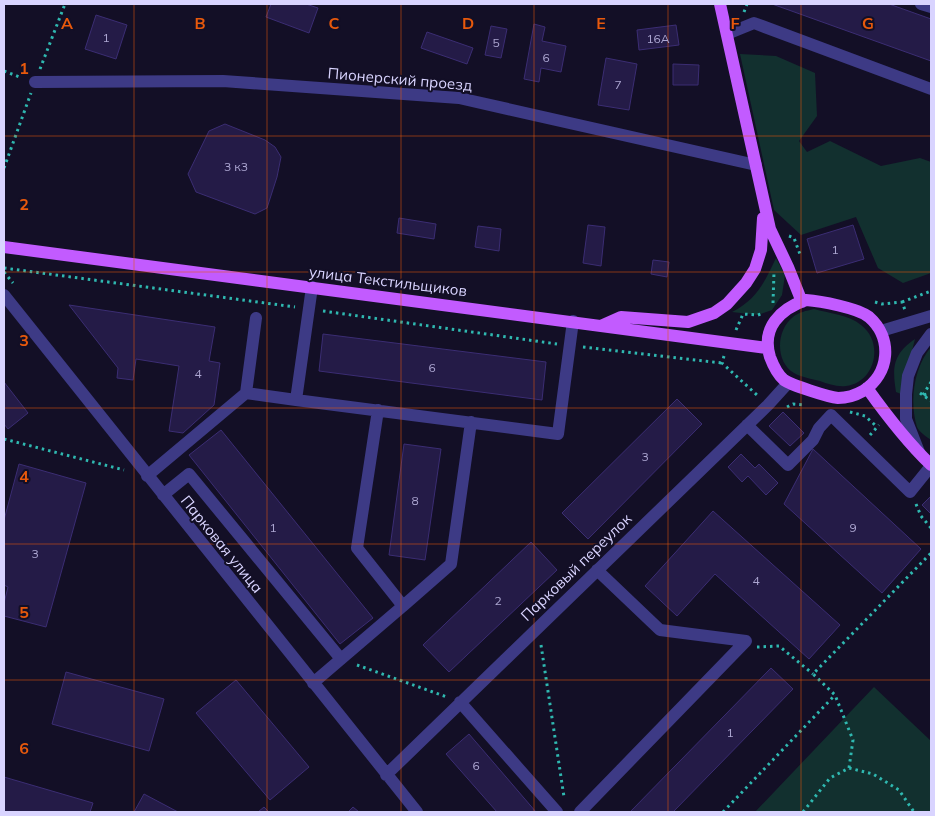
<svg xmlns="http://www.w3.org/2000/svg" width="935" height="816" font-family="Mulish,sans-serif">
  <style>
    .green { fill: #12302f }
    .building { fill: #241b47; stroke: #3b2d73 }
    .lines { fill: none; stroke-linecap: round; stroke-linejoin: round }
    .path { stroke: #2fb8b0; stroke-width: 3; stroke-dasharray: 2.5 4; stroke-linecap: butt }
    .minor { stroke: #3d3a85; stroke-width: 12 }
    .major { stroke: #c25bff; stroke-width: 12 }
    .grid { fill: none; stroke: #e8590c; stroke-width: 1; stroke-opacity: 0.55 }
    .labels { text-anchor: middle; dominant-baseline: central; stroke-width: 4; stroke-linejoin: round; paint-order: stroke }
    .number-label { font-size: 12px; fill: #aca6d1 }
    .street-label { font-size: 15px; fill: #d9d4ff; stroke: #130f26 }
    .grid-label { font-size: 16px; text-anchor: middle; font-weight: bold; fill: #e8590c; stroke: #130f26; stroke-width: 4; stroke-linejoin: round; paint-order: stroke }
  </style>
  <rect width="100%" height="100%" fill="#130f26"/>
  <!-- green -->
  <path class="green" d="M740 54 776 56 815 73 817 116 799 141 807 152 830 141 881 166 920 158 931 162V273L903 283 878 268 856 217 801 235 774 210Z
    M776 258 785 275 782 295 772 310 758 315 732 312C757 299 764 283 776 258Z
    M814 309C828 313 849 315 861 325 884 342 876 382 846 386 837 387 828 384 820 381 812 379 801 377 794 373 775 362 776 330 793 317 799 312 806 311 814 309Z
    M915 339 901 394 896 392C892 367 893 354 915 339Z
    M931 347V440C927 437 919 432 917 427 909 401 914 367 931 347Z
    M874 687 931 741V812H755Z"/>
  <!-- building -->
  <path class="building" d="M271 4H306L318 8 309 33 266 17Z
    M772 4H889L931 19V61Z
    M96 15 127 25 116 59 85 49Z
    M534 24 545 27 542 41 566 46 561 72 541 68 539 82 524 79Z
    M676 25 679 45 639 50 637 30Z
    M491 26 507 29 501 58 485 55Z
    M427 32 473 48 467 64 421 48Z
    M606 58 637 64 629 110 598 105Z
    M673 64 699 65 698 85H673Z
    M225 124 265 140 275 147 281 157 277 177 267 208 255 214 196 192 188 174 209 131Z
    M399 218 436 224 434 239 397 233Z
    M588 225 605 227 601 266 583 263Z
    M853 225 864 259 817 273 807 239Z
    M478 226 501 229 499 251 475 247Z
    M653 260 669 262 667 277 651 274Z
    M69 305 215 327 209 361 220 363 214 405 183 433 169 431 179 366 136 359 133 380 117 378 118 368Z
    M323 334 546 362 542 400 319 371Z
    M4 382 28 413 8 429 4 424Z
    M677 399 702 424 588 539 562 513Z
    M783 412 804 433 790 446 769 426Z
    M221 430 373 618 340 644 189 455Z
    M404 444 441 449 425 560 389 555Z
    M813 449 921 549 882 593 784 504Z
    M741 454 755 468 759 464 778 483 766 495 748 476 742 482 728 467Z
    M19 464 86 483 46 627 4 616V603L8 587 4 585V520Z
    M931 496V514L922 505Z
    M713 511 840 625 809 659 715 574 677 616 645 586Z
    M531 542 557 570 449 672 423 645Z
    M771 668 793 689 673 812H630Z
    M66 672 164 699 149 751 52 724Z
    M236 680 309 767 270 800 196 713Z
    M469 734 506 777 536 812H497L446 754Z
    M4 777 93 803 90 812H4Z
    M144 794 178 812H134Z
    M264 807 269 812H258Z
    M353 807 359 812H348Z"/>
  <g class="lines">
    <!-- path -->
    <path class="path" d="M744 12 747 4
      M40 69 65 4
      M4 71 22 78
      M4 168 31 93
      M789 236 794 238 801 257
      M4 268 295 307
      M4 272 13 283
      M875 302 882 304 902 302 905 310
      M902 302 931 291
      M773 303 774 272
      M323 311 557 344
      M736 330 743 314 758 315 763 313
      M583 347 722 363
      M724 356 722 363 758 396
      M920 393 931 401
      M923 395 931 382
      M924 395 931 393
      M787 407 793 404 805 405
      M850 412 865 416 875 425
      M870 435 879 425
      M4 439 124 470
      M916 504 921 516 931 528
      M541 645 564 797
      M757 647 779 646 813 674
      M357 665 447 697
      M849 768 853 740 835 695 813 674 931 553
      M723 812 835 695
      M803 812 830 778 849 768 873 774 899 790 914 812"/>
    <!-- minor -->
    <path class="minor" d="M921 4 931 7
      M727 34 754 23 931 89
      M35 82 223 81 459 98 756 165
      M312 287 296 400 558 434 573 321
      M4 295 417 812
      M881 331 931 316
      M246 393 256 318
      M378 410 357 548 403 606 451 564 471 422
      M747 425 788 465 813 440 819 428 831 415 910 492 931 466
      M919 452 906 419V394L908 376 917 353 931 334
      M147 476 246 393 296 400
      M163 495 189 474 341 659
      M313 683 403 606
      M460 702 557 812
      M386 775 768 405 788 383
      M580 812 746 641 660 630 597 570"/>
    <!-- major -->
    <path class="major" d="M720 4 770 229 788 267 802 302
      M4 247 767 348
      M806 300C820 301 858 308 869 317 893 338 890 374 863 391 856 395 846 398 838 398 828 397 791 385 784 380 777 374 773 365 770 357 761 328 780 309 806 300Z
      M603 325 621 317 688 322 714 313 727 304 746 283 755 269 761 250 763 218
      M867 388C887 416 907 442 931 465"/>
  </g>
  <!-- grid -->
  <path class="grid" d="M134 4V812M267 4V812M401 4V812M534 4V812M668 4V812M801 4V812M4 136H931M4 272H931M4 408H931M4 544H931M4 680H931"/>
  <g class="labels">
    <!-- number labels -->
    <g class="number-label">
      <text x="106" y="37">1</text>
      <text x="658" y="38">16А</text>
      <text x="496" y="42">5</text>
      <text x="546" y="57">6</text>
      <text x="618" y="84">7</text>
      <text x="236" y="166">3 к3</text>
      <text x="835" y="249">1</text>
      <text x="432" y="367">6</text>
      <text x="198" y="373">4</text>
      <text x="645" y="456">3</text>
      <text x="415" y="500">8</text>
      <text x="273" y="527">1</text>
      <text x="853" y="527">9</text>
      <text x="35" y="553">3</text>
      <text x="756" y="580">4</text>
      <text x="498" y="600">2</text>
      <text x="730" y="732">1</text>
      <text x="476" y="765">6</text>
    </g>
    <!-- street labels -->
    <g class="street-label">
      <text transform="translate(400 79) rotate(5)">Пионерский проезд</text>
      <text transform="translate(388 281) rotate(7)">улица Текстильщиков</text>
      <text transform="translate(222 544) rotate(51)">Парковая улица</text>
      <text transform="translate(576 567) rotate(-44)">Парковый переулок</text>
    </g>
  </g>
  <g class="grid-label">
    <text x="67" y="29">A</text>
    <text x="200" y="29">B</text>
    <text x="334" y="29">C</text>
    <text x="468" y="29">D</text>
    <text x="601" y="29">E</text>
    <text x="735" y="29">F</text>
    <text x="868" y="29">G</text>
    <text x="24" y="74">1</text>
    <text x="24" y="210">2</text>
    <text x="24" y="346">3</text>
    <text x="24" y="482">4</text>
    <text x="24" y="618">5</text>
    <text x="24" y="754">6</text>
  </g>
  <!-- border -->
  <rect width="935" height="816" fill="none" stroke="#d9d4ff" stroke-width="10"/>
</svg>
